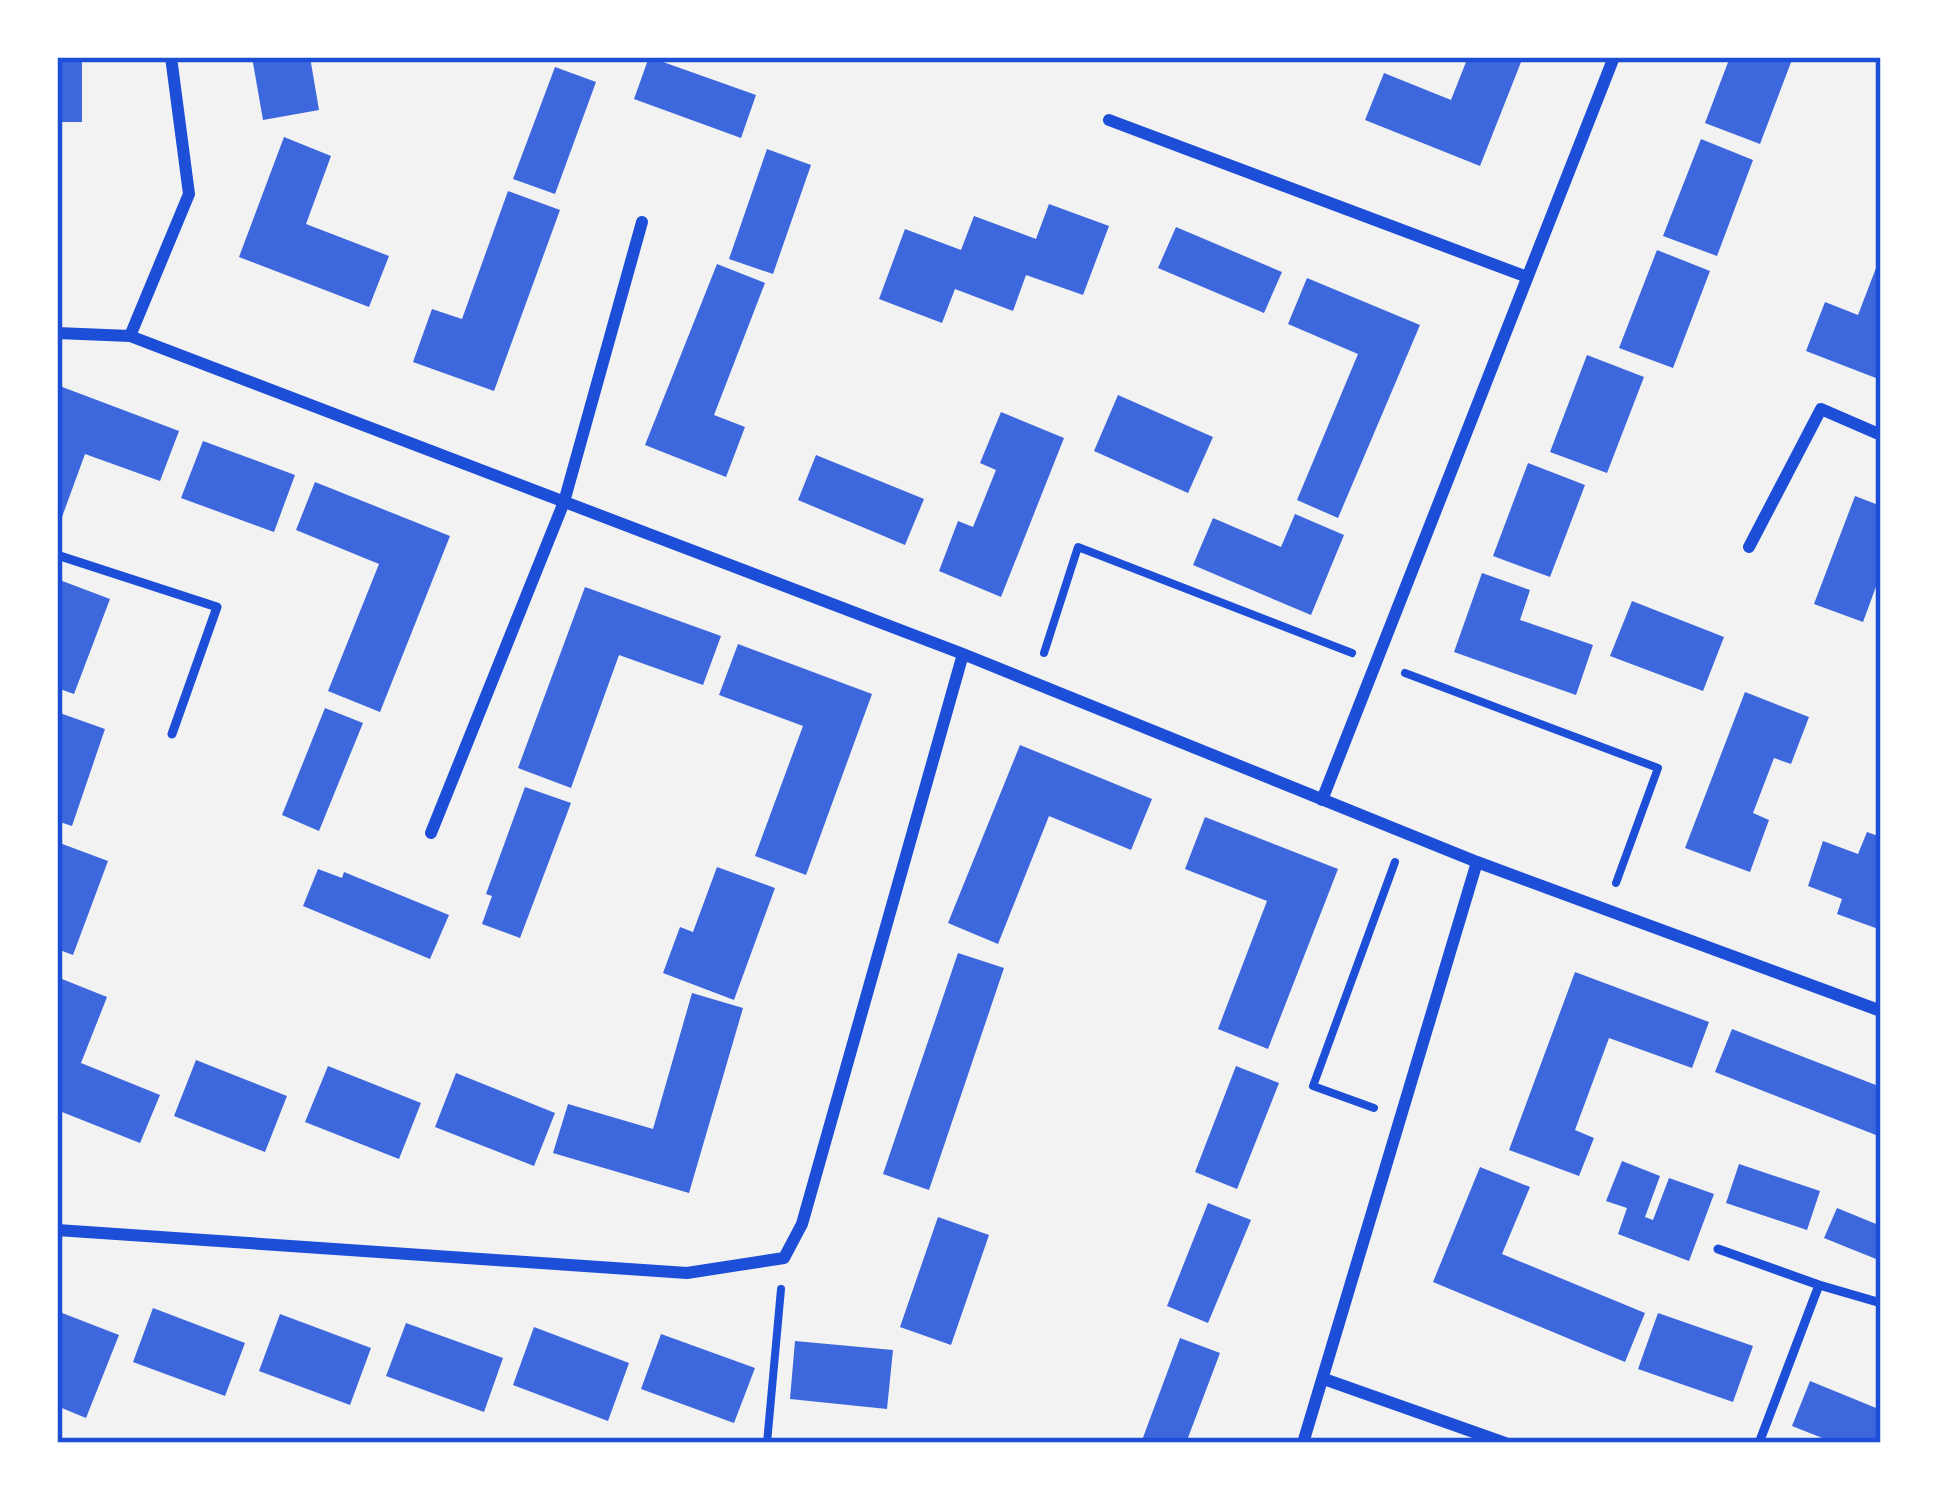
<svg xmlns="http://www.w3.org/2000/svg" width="1938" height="1500" font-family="Poppins,sans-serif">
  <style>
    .building { fill: #3d67dc }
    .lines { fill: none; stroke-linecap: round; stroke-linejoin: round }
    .path { stroke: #1d4ed8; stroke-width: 8 }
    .service { stroke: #1d4ed8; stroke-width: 9 }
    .minor { stroke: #1d4ed8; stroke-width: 12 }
    .neatline { fill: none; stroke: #1d4ed8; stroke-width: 4.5 }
  </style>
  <rect width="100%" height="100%" fill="#f2f2f2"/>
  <!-- building -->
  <path class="building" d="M57 57H82V122H57Z
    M252 57H310L319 110 263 120Z
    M649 57 756 95 741 138 634 99Z
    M1468 57H1523L1480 166 1365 120 1384 73 1451 100Z
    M1730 57H1793L1760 144 1705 123Z
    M555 67 596 82 555 194 513 179Z
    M284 137 331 156 306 224 389 256 369 307 239 257Z
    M1701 139 1753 160 1717 256 1663 236Z
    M767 149 811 165 773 274 729 259Z
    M508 191 560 210 494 391 413 362 432 309 462 319Z
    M1049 204 1109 226 1083 295 1026 275 1013 311 955 289 942 323 879 299 905 229 961 250 974 216 1036 239Z
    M1176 227 1282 272 1264 313 1158 268Z
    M1657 250 1710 271 1673 368 1619 348Z
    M1881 255V380L1806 351 1825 302 1858 315Z
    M717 264 765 283 714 415 745 427 726 477 645 445Z
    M1307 278 1420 325 1338 518 1297 500 1358 354 1288 324Z
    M1587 355 1644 377 1607 473 1550 452Z
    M57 385 179 431 160 481 85 454 58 528Z
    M1118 395 1213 437 1188 493 1094 451Z
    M1001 412 1064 438 1001 597 939 571 958 521 973 527 996 470 980 463Z
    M203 441 295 475 274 532 181 498Z
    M816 455 924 499 905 545 798 500Z
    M1528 463 1585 485 1550 577 1493 556Z
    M315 482 450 536 380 712 328 691 379 564 296 530Z
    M1855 496 1881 506V573L1863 622 1814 604Z
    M1295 514 1344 535 1311 615 1193 565 1213 518 1281 547Z
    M1482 573 1530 590 1520 620 1593 645 1576 695 1454 652Z
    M57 579 110 599 74 694 57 688Z
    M585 587 721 636 703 685 619 655 571 788 518 768Z
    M1632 601 1724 637 1703 691 1610 656Z
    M738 644 872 694 806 875 755 856 803 726 719 695Z
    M1745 692 1809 717 1791 764 1774 758 1753 813 1769 820 1750 872 1685 848Z
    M325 708 363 723 319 831 282 815Z
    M57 712 105 729 72 826 57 821Z
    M1020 745 1152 799 1131 850 1049 816 998 944 948 923Z
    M525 787 571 803 520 938 482 924 492 896 486 894Z
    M1205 817 1338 869 1268 1049 1218 1029 1267 901 1185 869Z
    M1867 832 1881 837V930L1837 914 1842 899 1808 886 1823 841 1858 854Z
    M57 842 108 861 73 955 57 949Z
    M717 867 775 888 734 1000 663 973 680 927 693 932Z
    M318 869 342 878 344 872 449 915 430 959 303 906Z
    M958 953 1004 968 929 1190 883 1174Z
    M1575 972 1709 1022 1692 1068 1609 1038 1575 1130 1594 1138 1579 1176 1509 1150Z
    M57 977 107 997 81 1063 160 1095 140 1143 57 1110Z
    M692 993 743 1008 689 1193 553 1153 568 1104 653 1129Z
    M1732 1029 1881 1087V1137L1715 1072Z
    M196 1060 287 1096 265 1152 174 1116Z
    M328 1066 421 1103 399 1159 305 1122Z
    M1236 1066 1279 1083 1237 1189 1195 1172Z
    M456 1073 555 1113 534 1166 435 1127Z
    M1622 1161 1660 1176 1645 1217 1653 1220 1669 1178 1714 1194 1689 1261 1618 1234 1627 1208 1606 1201Z
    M1739 1164 1820 1191 1807 1230 1726 1203Z
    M1480 1167 1530 1187 1502 1254 1645 1313 1625 1362 1433 1282Z
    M1208 1203 1251 1220 1208 1323 1167 1306Z
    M1837 1208 1881 1226V1261L1824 1238Z
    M938 1217 989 1235 951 1345 900 1327Z
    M153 1308 245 1343 225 1396 133 1362Z
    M57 1311 119 1335 86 1418 57 1406Z
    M1658 1313 1753 1346 1733 1402 1638 1369Z
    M280 1314 371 1348 350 1405 259 1371Z
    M406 1323 503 1358 484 1412 386 1376Z
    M534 1327 629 1363 608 1421 513 1385Z
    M661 1334 755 1368 734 1423 641 1389Z
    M1180 1338 1220 1353 1186 1443H1141Z
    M795 1341 893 1350 887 1409 790 1399Z
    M1810 1381 1881 1410V1443H1835L1792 1426Z"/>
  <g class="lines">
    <!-- path -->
    <path class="path" d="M1044 653 1078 547 1352 653
      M1405 673 1658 768 1616 883
      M1374 1108 1313 1086 1395 862
      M767 1443 781 1289"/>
    <!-- service -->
    <path class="service" d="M57 555 217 607 172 734
      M1718 1249 1819 1285
      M1759 1443 1819 1285 1881 1303"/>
    <!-- minor -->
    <path class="minor" d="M1109 120 1527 277
      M57 333 130 336 963 654 1477 862 1881 1011
      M130 336 189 194 171 57
      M1749 547 1821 409 1881 435
      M1322 800 1614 57
      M431 833 564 502 642 222
      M57 1230 687 1273 784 1258 802 1224 963 654
      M1324 1379 1505 1443
      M1303 1443 1477 862"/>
  </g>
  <!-- border -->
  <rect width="1938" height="1500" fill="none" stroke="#ffffff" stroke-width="120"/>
  <rect x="60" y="60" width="1818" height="1380" class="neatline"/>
</svg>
